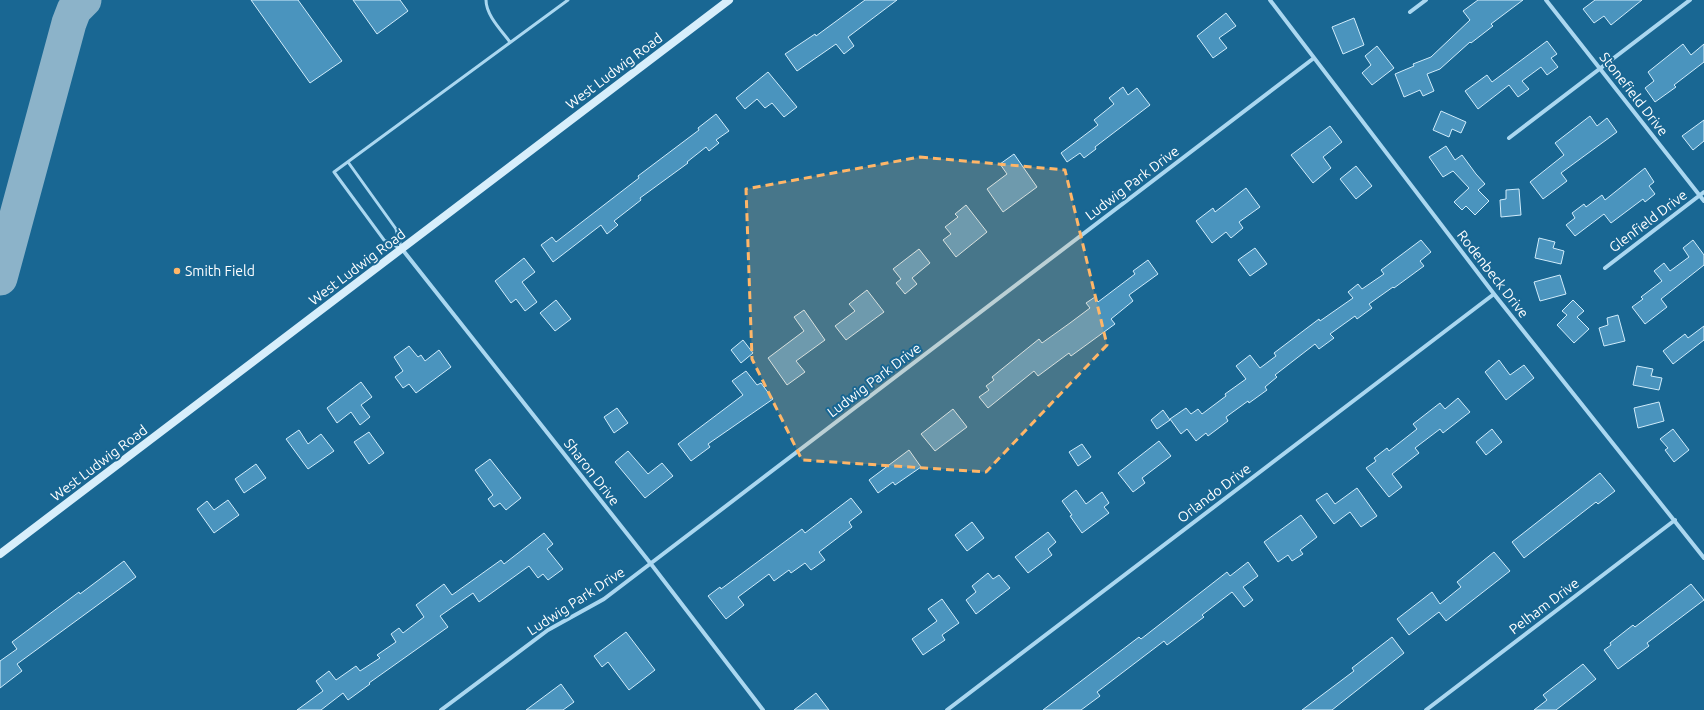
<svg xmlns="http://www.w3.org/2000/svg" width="1704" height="710" font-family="Ubuntu,sans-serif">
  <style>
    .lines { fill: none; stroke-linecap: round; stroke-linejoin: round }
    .taxiway { stroke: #8cb3c9; stroke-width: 35 }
    .building { fill: #4a94be; stroke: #d0ecfb }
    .service { stroke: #aad7f0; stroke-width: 3 }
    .minor { stroke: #aad7f0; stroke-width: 4 }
    .secondary { stroke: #d7eefb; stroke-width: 8 }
    .marked { fill: #ffb668; fill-opacity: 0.2; stroke: #ffb668; stroke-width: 3; stroke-dasharray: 8 5; stroke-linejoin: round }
    .poi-dot { fill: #ffb668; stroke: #196793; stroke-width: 1.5 }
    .labels { text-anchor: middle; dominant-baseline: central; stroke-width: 4; stroke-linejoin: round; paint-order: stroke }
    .street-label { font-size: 14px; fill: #fff; stroke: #196793 }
    .poi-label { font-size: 14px; fill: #fff; stroke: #196793; text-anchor: start }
  </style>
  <rect width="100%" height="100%" fill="#196793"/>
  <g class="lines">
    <!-- taxiway -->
    <path class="taxiway" d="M0 278 69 23 74 10 84 0"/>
  </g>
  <!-- building -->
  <path class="building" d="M251 0H298L342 61 310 83Z
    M353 0H400L408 11 377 34Z
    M865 0H897L848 37 854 46 844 54 836 44 797 71 785 54 815 34 816 36Z
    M1478 0H1523L1491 24 1493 26 1471 43 1470 42 1440 69 1427 74 1434 91 1423 96 1420 90 1404 97 1395 74 1414 66 1413 64 1431 57 1470 20 1463 11Z
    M1595 0H1642L1611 25 1604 16 1594 23 1583 9Z
    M1226 13 1236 26 1219 38 1227 48 1213 58 1197 36Z
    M1354 18 1364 45 1343 54 1332 27Z
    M1547 41 1557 54 1551 58 1558 67 1547 75 1541 67 1522 81 1529 89 1518 97 1509 85 1478 109 1465 91 1487 75 1492 82Z
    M1683 44 1691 55 1704 44V62L1674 85 1676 87 1655 102 1645 88 1654 81 1648 72Z
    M1377 46 1394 68 1372 85 1362 73 1371 65 1365 56Z
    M768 72 797 107 784 117 772 103 765 108 757 99 745 109 736 98Z
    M1123 87 1128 95 1137 88 1150 105 1095 147 1096 149 1084 158 1080 153 1067 162 1061 153 1098 125 1094 120 1114 104 1109 98Z
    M1441 111 1466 122 1461 133 1452 129 1449 137 1433 130Z
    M716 114 729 131 716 140 719 143 709 151 706 147 687 162 688 163 640 198 641 200 614 221 618 225 607 234 601 225 553 262 541 245 552 237 556 242 639 178 638 176 699 130 698 128Z
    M1590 116 1597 126 1607 118 1617 132 1561 173 1567 181 1543 199 1530 182 1564 155 1555 143Z
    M1704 120V141L1693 150 1682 136Z
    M1330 126 1342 142 1323 157 1331 168 1313 183 1291 155Z
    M1446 146 1455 160 1462 155 1476 174 1485 184 1478 190 1489 201 1475 215 1466 206 1462 210 1454 202 1469 188 1453 171 1443 177 1429 157Z
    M1014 154 1037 187 1003 212 987 189 1007 174 1000 164Z
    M1356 166 1372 186 1356 199 1340 179Z
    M1645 168 1654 182 1649 186 1655 194 1645 202 1643 199 1611 223 1604 214 1575 236 1566 225 1575 218 1572 213 1584 204 1586 207 1602 195 1605 200Z
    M1246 188 1260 207 1239 222 1243 228 1231 238 1226 232 1212 243 1196 221 1213 208 1215 212Z
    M1519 189 1521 215 1501 217 1500 200 1506 199V190Z
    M966 205 987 232 956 257 943 240 951 234 945 227 958 217 955 214Z
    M1539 238 1555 242 1553 248 1564 251 1561 264 1535 258Z
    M1421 240 1431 252 1420 261 1424 266 1394 288 1393 287 1369 304 1372 308 1357 319 1355 316 1330 334 1334 338 1319 349 1315 344 1275 375 1277 377 1265 387 1267 390 1249 403 1248 401 1226 417 1228 421 1208 436 1206 433 1196 441 1187 429 1181 434 1170 419 1186 408 1191 414 1198 409 1202 414 1226 396 1225 394 1246 379 1236 366 1250 355 1260 368 1276 356 1274 353 1319 319 1320 321 1353 298 1348 292 1358 284 1362 289 1384 274 1381 270Z
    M1693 240 1704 255V265L1661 299 1667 307 1645 324 1632 307 1643 299 1641 297 1662 281 1654 271 1664 263 1670 271 1689 257 1683 248Z
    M1255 248 1267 264 1250 276 1238 260Z
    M919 249 930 263 912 278 917 284 905 294 896 283 901 279 893 269Z
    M524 258 535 272 522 282 537 302 525 311 516 299 511 303 495 281Z
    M1148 260 1158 274 1129 295 1133 301 1111 319 1115 324 1071 356 1069 353 1038 376 1034 371 988 408 979 397 989 390 986 386 994 380 992 377 1039 339 1042 343 1070 323 1090 308 1086 303 1095 297 1098 302 1135 274 1133 271Z
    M1560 275 1566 294 1540 301 1534 282Z
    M867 290 884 312 846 340 835 326 855 311 849 304Z
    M556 300 571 319 555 331 540 313Z
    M1573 300 1584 311 1577 317 1589 329 1574 343 1557 325 1567 315 1562 311Z
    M804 310 825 340 796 361 805 372 787 385 768 358 804 331 794 317Z
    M1618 315 1625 341 1604 346 1599 328 1608 325 1607 318Z
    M1704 326V340L1673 364 1663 351 1685 334 1688 338Z
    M743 340 753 353 741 363 731 350Z
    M409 346 418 357 421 355 425 361 439 350 451 367 416 393 409 384 403 388 395 377 403 371 394 357Z
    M1499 360 1510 375 1524 365 1534 378 1506 400 1485 372Z
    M1637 366 1653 369 1651 376 1662 378 1659 390 1633 385Z
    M746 371 757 385 761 383 773 399 708 444 710 447 691 461 678 444 743 395 732 381Z
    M361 382 372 397 361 405 370 417 360 425 351 412 337 423 327 408Z
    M1458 398 1470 412 1443 433 1440 429 1415 448 1419 453 1392 474 1402 487 1389 497 1366 468 1376 461 1374 458 1387 448 1389 451 1417 429 1413 424 1440 403 1445 409Z
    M1659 402 1664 421 1638 428 1634 408Z
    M617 408 628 423 614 433 604 417Z
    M953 409 967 427 935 451 921 434Z
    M1163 410 1170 420 1157 429 1151 420Z
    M1492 429 1502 442 1486 455 1476 442Z
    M1673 429 1689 450 1674 462 1665 450 1668 448 1660 439Z
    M299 430 308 444 321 434 334 451 308 469 286 439Z
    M369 432 384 453 369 464 354 442Z
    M1159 441 1171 456 1142 478 1145 483 1133 492 1118 473Z
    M1082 444 1091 457 1078 466 1069 452Z
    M909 450 921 467 895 485 893 482 878 493 869 480Z
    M628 451 648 474 662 463 673 476 645 498 615 462Z
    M490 459 521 498 506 510 500 503 494 507 488 499 493 495 475 470Z
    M256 464 266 478 244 493 235 479Z
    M1600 473 1615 491 1598 504 1596 502 1524 558 1512 542Z
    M1357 488 1377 516 1361 527 1350 512 1334 524 1316 500 1327 493 1335 504Z
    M1076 490 1086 504 1102 492 1109 503 1104 507 1109 513 1082 533 1070 516 1072 515 1062 501Z
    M851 498 862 512 849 522 852 527 819 552 825 560 811 570 805 563 791 573 789 570 774 581 769 574 738 597 744 605 726 619 708 596 720 587 721 589 802 529 805 533Z
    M228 500 239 515 214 533 197 509 207 501 214 510Z
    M1301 515 1317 537 1300 550 1303 554 1292 561 1288 555 1278 562 1264 542Z
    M972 522 984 538 967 551 955 535Z
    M1048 532 1056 542 1048 549 1052 555 1028 573 1015 557Z
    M544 533 553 544 547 549 563 569 548 580 543 574 538 578 529 566 479 602 473 593 440 616 448 627 369 683 370 684 348 700 343 693 321 710H297L323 691 316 681 329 671 336 680 356 666 360 671 380 658 377 655 396 642 391 634 399 628 403 633 424 617 416 605 444 584 452 595 501 560 504 564Z
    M1494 552 1510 571 1446 621 1439 612 1409 635 1397 619 1432 592 1440 604 1461 587 1457 582Z
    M124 561 136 577 17 664 22 671 0 688V661L17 649 12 642 79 592 80 594Z
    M1248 562 1258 576 1243 587 1253 600 1244 607 1232 592 1202 615 1204 617 1167 645 1164 641 1097 692 1100 696 1081 710H1043L1139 637 1141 639 1227 572 1230 576Z
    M988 573 993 579 999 575 1010 588 976 614 966 600 976 592 972 586Z
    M1691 584 1704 600 1647 643 1649 646 1618 669 1604 650 1611 645 1610 643 1633 625 1635 627Z
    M942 599 959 623 942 635 945 640 923 655 912 639 937 621 928 609Z
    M626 632 655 670 629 690 608 662 602 667 594 656Z
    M1392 637 1404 653 1332 710H1302L1354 671 1352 668Z
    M1583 664 1596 679 1556 710H1534L1547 700 1543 695Z
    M561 684 574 702 563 710H526Z
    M816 693 829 710H794Z"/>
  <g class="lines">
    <!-- service -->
    <path class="service" d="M486 0C486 15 501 30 510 42
      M348 162 396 229 401 247
      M401 249 384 240 334 172 568 0"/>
    <!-- minor -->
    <path class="minor" d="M1270 0 1494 294 1704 558
      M1546 0 1704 201
      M1410 12 1426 0
      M1509 138 1690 0
      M402 249 651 564 763 710
      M1605 268 1704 192
      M441 710 548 630 604 599 1314 58
      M947 710 1494 294
      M1426 710 1675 520"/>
    <!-- secondary -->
    <path class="secondary" d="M0 554 729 0"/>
  </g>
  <!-- marked area -->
  <path class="marked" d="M920 157 1065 170 1107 345 986 472 802 460 752 359 746 189Z"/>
  <!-- markers -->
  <circle class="poi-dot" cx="177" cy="271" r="4"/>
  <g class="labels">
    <!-- street labels -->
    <g class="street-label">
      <text transform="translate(614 71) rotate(-37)">West Ludwig Road</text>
      <text transform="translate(1634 94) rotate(52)">Stonefield Drive</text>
      <text transform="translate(1132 183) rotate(-37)">Ludwig Park Drive</text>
      <text transform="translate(1648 221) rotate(-37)">Glenfield Drive</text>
      <text transform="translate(357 267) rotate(-37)">West Ludwig Road</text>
      <text transform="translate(1493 274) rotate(52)">Rodenbeck Drive</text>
      <text transform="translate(874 380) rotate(-37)">Ludwig Park Drive</text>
      <text transform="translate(99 463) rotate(-37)">West Ludwig Road</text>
      <text transform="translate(592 472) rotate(52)">Sharon Drive</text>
      <text transform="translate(1214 493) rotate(-37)">Orlando Drive</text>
      <text transform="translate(576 601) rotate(-33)">Ludwig Park Drive</text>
      <text transform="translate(1544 606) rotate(-37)">Pelham Drive</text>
    </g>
    <!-- poi labels -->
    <g class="poi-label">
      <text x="185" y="271">Smith Field</text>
    </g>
  </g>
</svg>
